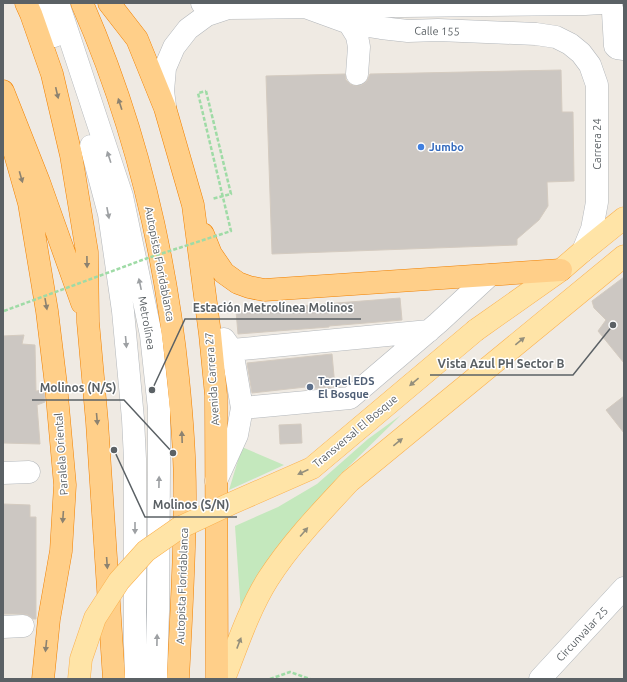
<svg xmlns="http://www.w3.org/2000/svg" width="627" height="682" font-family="Ubuntu,sans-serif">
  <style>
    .green { fill: #c4e8bd }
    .building { fill: #ccc7c2; stroke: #d4cbc0 }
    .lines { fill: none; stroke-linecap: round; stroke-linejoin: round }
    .minor-casing { stroke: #b3b7bb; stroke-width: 23 }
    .major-casing { stroke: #fbb14f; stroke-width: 23 }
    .highway-casing { stroke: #f18100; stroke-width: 23 }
    .path { stroke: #9fdba6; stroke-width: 2.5; stroke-dasharray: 4 2; stroke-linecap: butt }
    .minor { stroke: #fff; stroke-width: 22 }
    .major { stroke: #ffe4a7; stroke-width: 22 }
    .highway { stroke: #ffcf89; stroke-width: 22 }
    .major-bridge-casing { stroke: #fbb14f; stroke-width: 23; stroke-linecap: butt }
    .path-bridge { stroke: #9fdba6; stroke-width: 2.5; stroke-dasharray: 4 2; stroke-linecap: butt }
    .major-bridge { stroke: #ffe4a7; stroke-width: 22 }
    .oneway { fill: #8c8270 }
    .oneway2 { fill: #9da0a3 }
    .oneway3 { fill: #948f7c }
    .shop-dot { fill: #3f7fe0; stroke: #fff; stroke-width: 1.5 }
    .service-dot { fill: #5c6f8a; stroke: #fff; stroke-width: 1.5 }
    .labels { text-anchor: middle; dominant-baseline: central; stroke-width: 3; stroke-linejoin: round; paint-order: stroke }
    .street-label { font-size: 11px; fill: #5b6165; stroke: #fff }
    .shop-label { font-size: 11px; font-weight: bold; fill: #366cbe; stroke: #fff; text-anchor: start }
    .service-label { font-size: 11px; font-weight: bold; fill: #4e5e75; stroke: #fff; text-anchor: start }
    .leader { fill: none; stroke: #5b6165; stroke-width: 1.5 }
    .callout-dot { fill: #5b6165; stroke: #fff; stroke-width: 1.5 }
    .callout-label { font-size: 12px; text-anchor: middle; font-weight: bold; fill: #5b6165; stroke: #fff; stroke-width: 3; stroke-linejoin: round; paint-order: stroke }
  </style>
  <rect width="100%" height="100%" fill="#efeae3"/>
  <!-- green -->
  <path class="green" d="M401 415 341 474 287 538 241 613 235 526 278 507 317 484 368 439Z
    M242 447 284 465 229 490Z"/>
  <!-- building -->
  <path class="building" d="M561 70 562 112H573L574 181 547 182 548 206 539 220 517 239V245L272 254 266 76 345 74 346 80 350 84 356 86 362 85 367 81 370 74Z
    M624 277V363L598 331 606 320 594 308 592 301Z
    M400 298 402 320 329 326V327L238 334 236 311Z
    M24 335 22 344 35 345 36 391 44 390 45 402 37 405 40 444 3 443V336Z
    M332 354 335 387 306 389V387L252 393 247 363Z
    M624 396V433L606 410Z
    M301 424 302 443 280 444 279 425Z
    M3 504 30 505V517H36V619H33L28 615 23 614H3Z"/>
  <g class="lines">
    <defs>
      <path id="minor" d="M41 3 45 9 54 36
        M58 3 122 196 151 335 159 409V470L158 612 156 679
        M202 3 228 8 585 4 600 3
        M610 3 613 12 615 46 617 48 624 49
        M305 7 349 23 381 28 408 31 438 30 536 34 556 37 570 44 581 53 590 65 597 85V202L592 229 583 251
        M349 23 357 36 359 47 357 74
        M165 106 163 91 165 68 174 47 188 29 207 15 228 8
        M91 146 109 214 123 311 133 419 135 459V645L136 679
        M232 350 429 331
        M242 408 350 398 438 323 490 275
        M3 473 29 472
        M216 481 237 435 242 408 232 350 224 339
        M3 627 23 626
        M540 679 624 588"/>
      <path id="major" d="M476 330 561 270 583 251 624 218
        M224 679C237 646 249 609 268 579 291 543 322 511 350 481L624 256"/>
      <path id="highway" d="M26 3 31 14 52 74 71 155 87 252 88 322 97 422 114 679
        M82 3C134 122 165 249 178 378 182 417 185 456 185 495 185 557 181 618 178 679
        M109 3 137 39 165 108 193 205 210 334 216 395 217 679
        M3 91 39 182 82 303
        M3 112 29 203 47 311 56 385 65 485 61 551 49 619 43 679
        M203 234 211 254 224 273 238 283 249 287 264 290 561 270"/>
    </defs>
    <!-- minor casing -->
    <use href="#minor" class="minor-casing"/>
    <!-- major casing -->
    <use href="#major" class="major-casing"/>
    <!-- highway casing -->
    <use href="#highway" class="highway-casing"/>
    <!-- path -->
    <path class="path" d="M206 91 231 194 212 199
      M3 311H4
      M270 679 290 672 310 679"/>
    <!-- minor -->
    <use href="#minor" class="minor"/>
    <!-- major -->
    <use href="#major" class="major"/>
    <!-- highway -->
    <use href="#highway" class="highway"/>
    <defs>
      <path id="major-bridge" d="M79 679 81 659 95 618 119 581 146 551 179 528 230 504 312 468 476 330"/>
    </defs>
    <!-- major-bridge casing -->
    <use href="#major-bridge" class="major-bridge-casing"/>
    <!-- path-bridge -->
    <path class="path-bridge" d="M4 311 145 259 231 231 198 93 206 91"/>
    <!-- major-bridge -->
    <use href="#major-bridge" class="major-bridge"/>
  </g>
  <!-- one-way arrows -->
  <defs><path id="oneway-solid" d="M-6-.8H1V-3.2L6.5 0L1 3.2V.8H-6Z"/></defs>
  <g class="oneway">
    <use href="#oneway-solid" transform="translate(57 93) rotate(77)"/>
    <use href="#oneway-solid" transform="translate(120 104) rotate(-108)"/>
    <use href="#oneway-solid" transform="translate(21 177) rotate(74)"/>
    <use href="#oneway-solid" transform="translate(87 262) rotate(89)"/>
    <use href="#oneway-solid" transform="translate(46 304) rotate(80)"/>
    <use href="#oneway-solid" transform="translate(97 419) rotate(85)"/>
    <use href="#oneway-solid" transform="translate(182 437) rotate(-92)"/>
    <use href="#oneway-solid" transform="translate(63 517) rotate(94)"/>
    <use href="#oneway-solid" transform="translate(107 563) rotate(86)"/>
    <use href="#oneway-solid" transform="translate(46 646) rotate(96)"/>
  </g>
  <g class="oneway2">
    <use href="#oneway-solid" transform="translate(109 157) rotate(-108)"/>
    <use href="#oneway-solid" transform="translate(108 213) rotate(79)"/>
    <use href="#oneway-solid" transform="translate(140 284) rotate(-102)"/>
    <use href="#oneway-solid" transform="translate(126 342) rotate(85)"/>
    <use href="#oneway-solid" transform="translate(159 482) rotate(-89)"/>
    <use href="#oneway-solid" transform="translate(135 528) rotate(90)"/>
    <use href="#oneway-solid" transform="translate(157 640) rotate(-89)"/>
  </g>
  <g class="oneway3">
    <use href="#oneway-solid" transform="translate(520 341) rotate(-39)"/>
    <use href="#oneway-solid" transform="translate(414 382) rotate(140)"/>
    <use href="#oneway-solid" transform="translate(398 442) rotate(-39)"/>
    <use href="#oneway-solid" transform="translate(303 472) rotate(156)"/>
    <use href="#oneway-solid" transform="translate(304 532) rotate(-49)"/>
    <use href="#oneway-solid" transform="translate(239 643) rotate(-69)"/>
  </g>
  <!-- markers -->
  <circle class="shop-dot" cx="421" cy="147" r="4"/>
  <circle class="service-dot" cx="310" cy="387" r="4"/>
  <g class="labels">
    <!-- street labels -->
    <g class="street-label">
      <text transform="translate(437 31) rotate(1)">Calle 155</text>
      <text transform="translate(597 144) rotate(-90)">Carrera 24</text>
      <text transform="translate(160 264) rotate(79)">Autopista Floridablanca</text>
      <text transform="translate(147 323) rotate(80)">Metrolínea</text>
      <text transform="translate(212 379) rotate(-94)">Avenida Carrera 27</text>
      <text transform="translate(355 431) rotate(-40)">Transversal El Bosque</text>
      <text transform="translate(61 454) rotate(-94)">Paralela Oriental</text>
      <text transform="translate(182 586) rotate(-88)">Autopista Floridablanca</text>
      <text transform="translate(582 634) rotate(-47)">Circunvalar 25</text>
    </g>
    <!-- shop labels -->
    <g class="shop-label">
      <text x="429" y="147">Jumbo</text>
    </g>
    <!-- service labels -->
    <g class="service-label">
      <text x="318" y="381">Terpel EDS<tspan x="318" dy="13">El Bosque</tspan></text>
    </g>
  </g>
  <!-- callouts -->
  <path class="leader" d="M152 390L185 319H361M613 325L573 375H430M173 453L124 400H32M114 450L145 517H237"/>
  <g class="callout-dot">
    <circle cx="152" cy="390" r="4"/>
    <circle cx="613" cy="325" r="4"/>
    <circle cx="173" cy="453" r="4"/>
    <circle cx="114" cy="450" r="4"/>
  </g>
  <g class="callout-label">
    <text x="273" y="312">Estación Metrolínea Molinos</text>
    <text x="501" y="368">Vista Azul PH Sector B</text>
    <text x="78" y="392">Molinos (N/S)</text>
    <text x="191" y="509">Molinos (S/N)</text>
  </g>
  <!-- border -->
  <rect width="627" height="682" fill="none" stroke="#5b6165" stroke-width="8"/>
</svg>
